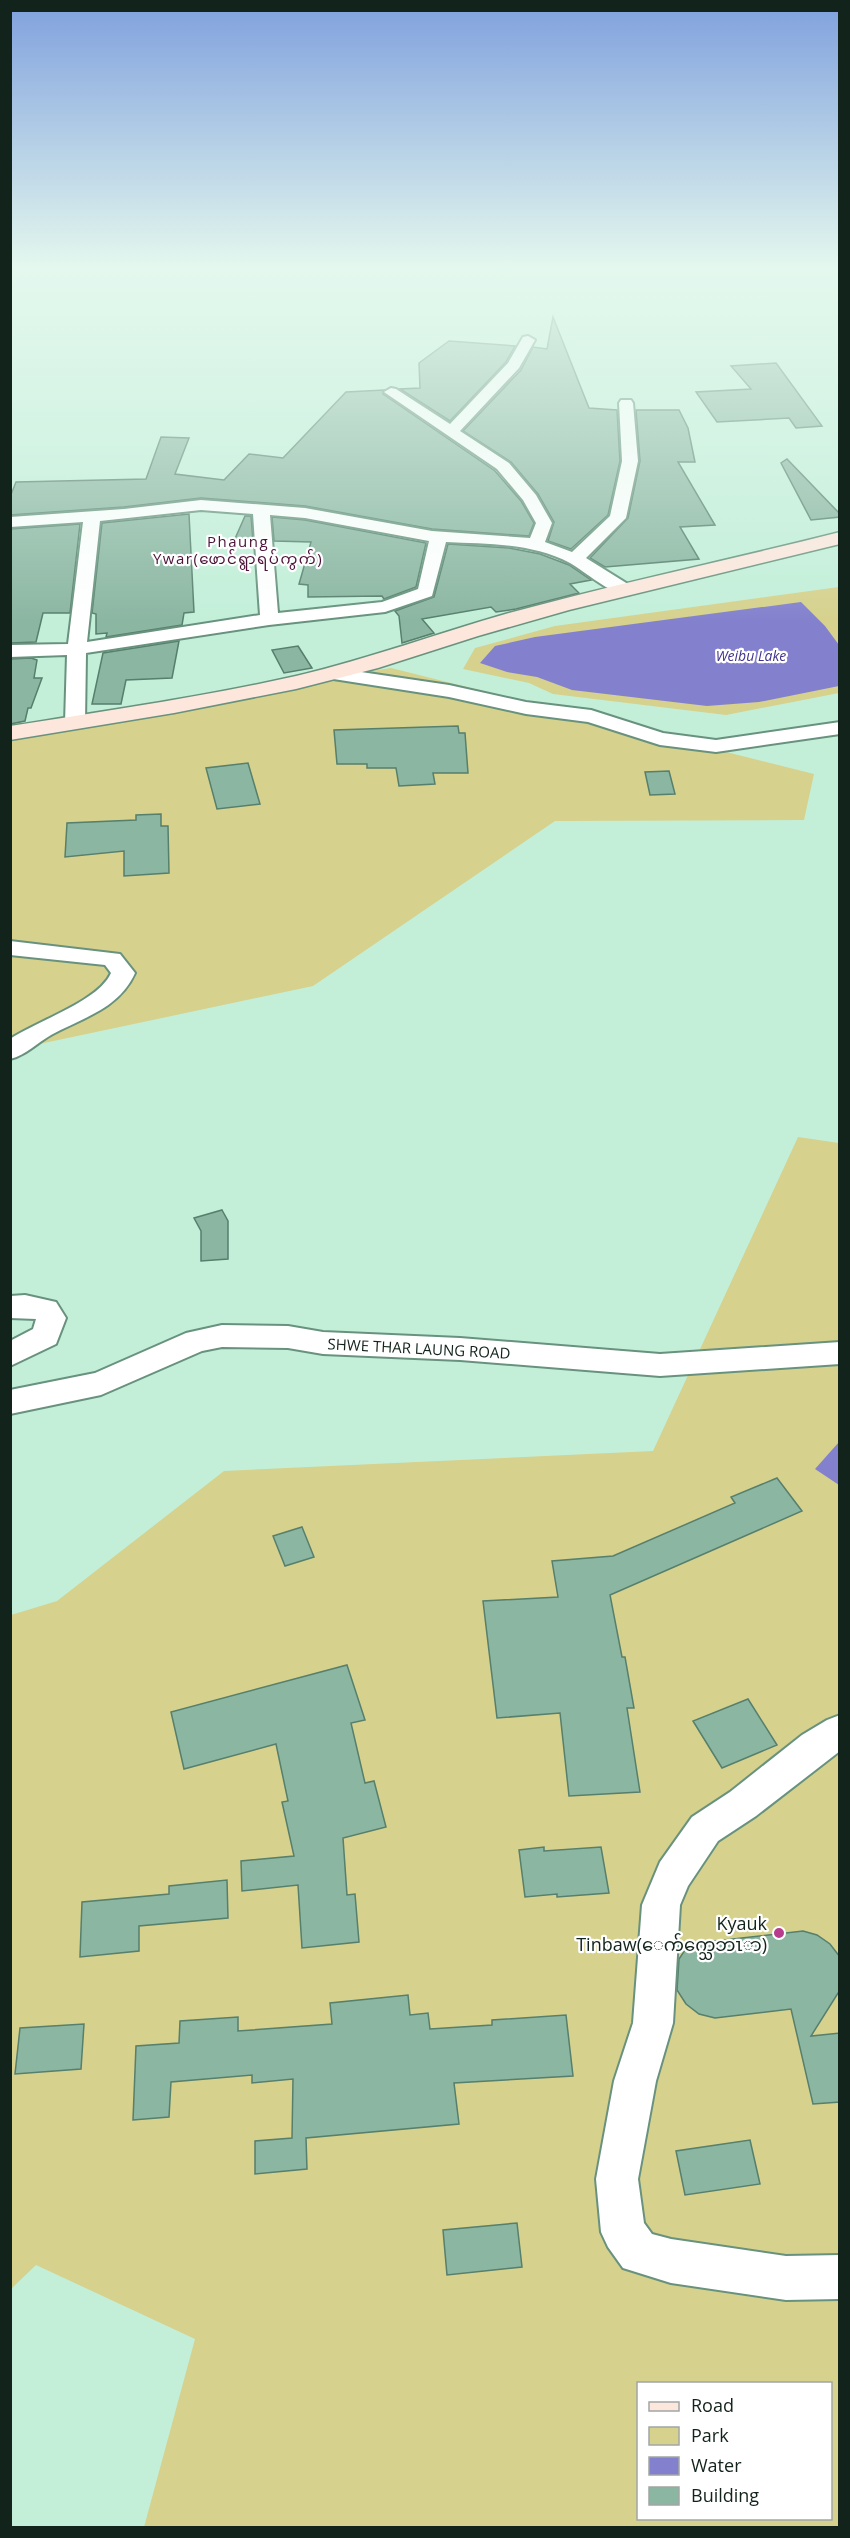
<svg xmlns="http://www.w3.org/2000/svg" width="850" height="2538" font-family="'Open Sans','Noto Sans Myanmar',sans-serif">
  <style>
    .green { fill: #d6d18d; fill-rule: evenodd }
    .water { fill: #8381cd }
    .building { fill: #8bb6a2; stroke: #567f6c; stroke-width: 1.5 }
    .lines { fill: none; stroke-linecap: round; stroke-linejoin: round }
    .minor-casing { stroke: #68927e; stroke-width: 4 }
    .secondary-casing { stroke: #68927e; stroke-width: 3 }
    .minor { fill: #fff; fill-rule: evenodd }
    .secondary { fill: #fde7dd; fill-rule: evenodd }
    .poi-dot { fill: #b73c8d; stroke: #fff; stroke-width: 2 }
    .labels { text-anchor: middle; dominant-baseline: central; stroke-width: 4.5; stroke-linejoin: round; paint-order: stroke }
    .far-water-label { font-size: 14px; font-style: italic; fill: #40338d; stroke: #fff }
    .far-quarter-label { font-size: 15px; letter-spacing: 1.5px; fill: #4c1138; stroke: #fff }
    .street-label { font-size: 15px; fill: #12231b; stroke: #fff }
    .near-poi-label { font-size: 18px; fill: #12231b; stroke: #fff; text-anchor: end }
  </style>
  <rect width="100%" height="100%" fill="#c3efd9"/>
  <!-- green -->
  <path class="green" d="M839 587V693L726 715 553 694 529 683 463 669 475 648 555 626Z
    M391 668 814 774 804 820 555 821 313 986 11 1050V728Z
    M798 1137 839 1143V2527H144L195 2339 36 2265 11 2289V1615L57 1601 224 1471 653 1451ZM638 2384H830V2518H638Z"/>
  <!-- water -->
  <path class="water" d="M801 602 825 626 839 645V686L759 702 707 706 572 690 537 677 507 672 480 663 495 646 535 637Z
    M839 1442V1485L815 1469Z"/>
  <!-- building -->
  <path class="building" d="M553 317 589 408 617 410 620 461 608 515 571 549 548 541 554 522 538 494 511 462 463 431 521 370 533 347 547 349Z
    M449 341 515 346 506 362 450 421 400 389 420 388 419 363Z
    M776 363 822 426 796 428 789 418 717 422 696 392 751 389 731 366Z
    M384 390 383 394 495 471 521 501 534 523 529 536 432 529 305 506 201 498 124 507 10 515V497L16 482 146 479 161 437 189 438 175 474 224 480 249 454 283 458 346 392Z
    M636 410H679L688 428 695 462H678L715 525 680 527 699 559 605 567 590 558 628 518 640 461Z
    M787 459 840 514V517L811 520 781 463Z
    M189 514 194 612 184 613 182 625 106 637 107 633 96 634V614L92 613 102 523Z
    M245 516H251L253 541H234Z
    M272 517 305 520 426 543 416 587 384 599 382 596 308 597V585L299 584 311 542 274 541Z
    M80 524 70 613H43L36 642 10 643V529Z
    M448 544 509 548 540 554 569 565 591 580 570 584 579 593 516 609 496 612 491 607 422 619 434 633 402 643 399 616 395 611 434 597Z
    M179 641 172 678 126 680 121 704H92L103 653Z
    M298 646 312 668 284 673 272 650Z
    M31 658 37 660 34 678H42L31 708H28L25 721 10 724V659Z
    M458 726 459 733H465L468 773H433L435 784 399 786 396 768H367V764H337L334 730Z
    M248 763 260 804 217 809 206 768Z
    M669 771 675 794 650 795 645 772Z
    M161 814V826H168L169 873 124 876V851L65 857 67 823 136 820V815Z
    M222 1210 228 1221V1259L201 1261V1231L194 1218Z
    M777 1478 802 1511 610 1595 622 1657H625L634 1708H627L640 1792 569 1796 560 1713 497 1718 483 1601 558 1597 552 1561 613 1556 735 1503 731 1497Z
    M302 1527 314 1557 285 1566 273 1536Z
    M347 1665 365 1720 351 1723 365 1783 374 1781 386 1827 343 1838 347 1895 355 1894 359 1942 302 1948 298 1885 242 1891 241 1861 294 1856 282 1802 288 1801 276 1744 184 1769 171 1712Z
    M748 1699 777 1745 722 1768 693 1721Z
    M544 1847V1851L601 1847 609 1893 557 1897V1894L525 1897 519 1850Z
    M227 1880 228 1918 139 1926V1951L80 1957 82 1902 169 1894V1886Z
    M803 1931 817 1935 830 1944 840 1957V1990L811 2036 840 2033V2102L813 2104 791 2009 715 2018 699 2014 686 2004 677 1990 679 1959 685 1950 697 1943Z
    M408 1995 410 2015 428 2013 430 2029 492 2025V2020L566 2015 573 2076 454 2083 459 2124 306 2138 307 2169 255 2174V2141L292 2138 293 2079 252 2083V2075L171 2082 169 2117 133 2120 136 2046 179 2043 180 2021 238 2017V2031L332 2024 330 2003Z
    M84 2024 81 2069 15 2074 20 2028Z
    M750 2140 760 2184 685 2195 676 2151Z
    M517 2223 522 2267 447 2275 443 2230Z"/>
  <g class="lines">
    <defs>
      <path id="minor" d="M528 336 535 340 519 368 460 431 509 463 536 495 552 523 545 542 572 552 610 516 622 461 619 403 621 400H631L633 403 638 461 626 518 586 558 631 586 634 590 631 594C614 598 586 572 570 563 532 543 488 544 446 542L432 596 385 612 269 625 86 653 85 723 82 727H68L65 723 67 655 10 657V645L68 644 83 522 10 527V517L124 509 201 500 305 508 432 531 530 538 536 523 523 500 497 469 384 392 391 388 396 389 450 424 508 363 523 337ZM201 510 253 514 260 615 87 642 100 521ZM270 515 305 518 429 541 418 589 382 602 278 613Z
        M334 668 449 685 526 702 591 710 663 733 716 740 840 722V734L716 752 660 745 588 722 526 714 449 697 327 678 324 674 327 670Z
        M10 941 120 954 135 973C119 1009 82 1018 51 1035 37 1043 26 1055 10 1059V1039C37 1021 99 1001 111 973L105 965 10 955Z
        M25 1295 56 1302 66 1318 56 1344 10 1366V1341L33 1329 36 1319 10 1318V1296Z
        M222 1325 288 1326 323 1332 460 1338 660 1354 840 1342V1364L660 1376 460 1360 323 1354 288 1348 222 1347 202 1351 101 1395 10 1414V1390L95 1373 186 1333Z
        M840 1715V1751L756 1816 718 1841 688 1886 680 1905 673 2023 656 2081 638 2179 644 2223 652 2234 671 2239 786 2256 840 2255V2299L786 2300 671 2283 623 2268 608 2247 601 2232 596 2179 614 2081 633 2023 642 1905 660 1862 692 1817 730 1792 802 1735 827 1720Z"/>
      <path id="secondary" d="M840 532V544L569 610 478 636 378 668 296 689 174 713 10 740V726C106 711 202 697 296 676 369 659 438 633 509 613 618 583 730 560 840 532Z"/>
    </defs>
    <!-- minor casing -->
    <use href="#minor" class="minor-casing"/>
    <!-- secondary casing -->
    <use href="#secondary" class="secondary-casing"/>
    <!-- minor -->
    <use href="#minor" class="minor"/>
    <!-- secondary -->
    <use href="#secondary" class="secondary"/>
  </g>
  <!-- sky -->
  <linearGradient id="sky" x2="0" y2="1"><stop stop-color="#7fa0dd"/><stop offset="0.43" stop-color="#e4f8ee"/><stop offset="1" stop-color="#e4f8ee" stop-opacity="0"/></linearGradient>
  <rect width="850" height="622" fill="url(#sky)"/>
  <!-- markers -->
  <circle class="poi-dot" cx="779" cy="1933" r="6"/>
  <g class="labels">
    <!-- far-water labels -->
    <g class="far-water-label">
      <text x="751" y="655">Weibu Lake</text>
    </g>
    <!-- far-quarter labels -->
    <g class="far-quarter-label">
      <text x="238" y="541">Phaung<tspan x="238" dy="17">Ywar(ဖောင်ရွာရပ်ကွက်)</tspan></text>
    </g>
    <!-- street labels -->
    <g class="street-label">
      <text transform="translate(419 1348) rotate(3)">SHWE THAR LAUNG ROAD</text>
    </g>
    <!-- near-poi labels -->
    <g class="near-poi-label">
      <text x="767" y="1923">Kyauk<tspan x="767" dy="21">Tinbaw(ေက်က္သေဘၤာ)</tspan></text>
    </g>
  </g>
  <!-- border -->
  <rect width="850" height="2538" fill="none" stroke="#12231b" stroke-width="24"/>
  <!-- legend -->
  <rect x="637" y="2382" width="195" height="138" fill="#ffffff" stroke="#a0a7a4" stroke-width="1.5"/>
  <rect x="649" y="2402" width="30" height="9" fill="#fde7dd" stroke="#a0a7a4" stroke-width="1.5"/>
  <text x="691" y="2412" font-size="18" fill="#12231b">Road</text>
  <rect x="649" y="2427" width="30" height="18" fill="#d6d18d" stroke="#a0a7a4" stroke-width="1.5"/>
  <text x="691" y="2442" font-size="18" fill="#12231b">Park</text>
  <rect x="649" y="2457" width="30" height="18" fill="#8381cd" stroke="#a0a7a4" stroke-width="1.5"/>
  <text x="691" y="2472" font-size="18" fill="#12231b">Water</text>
  <rect x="649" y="2487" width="30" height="18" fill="#8bb6a2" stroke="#a0a7a4" stroke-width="1.5"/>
  <text x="691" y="2502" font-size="18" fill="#12231b">Building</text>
</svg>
